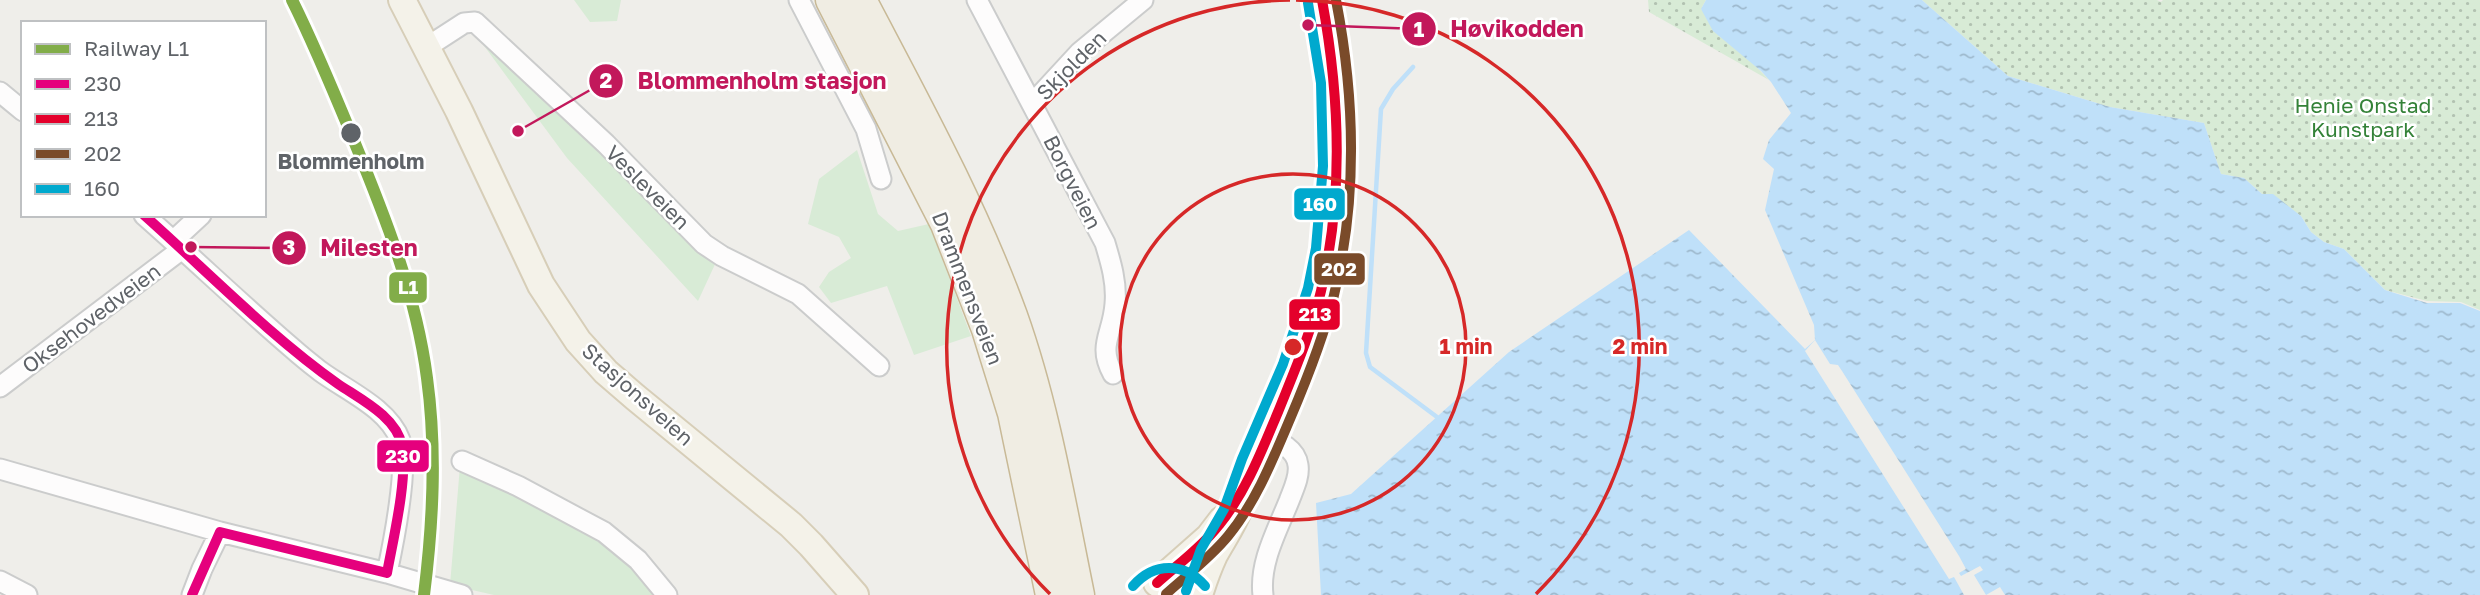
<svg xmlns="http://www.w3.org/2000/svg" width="2480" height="595" font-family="'Golos Text',sans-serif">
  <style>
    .green { fill: #d8ebd6 }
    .park { fill: url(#park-dots) }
    .water { fill: url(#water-ripples) }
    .pier { fill: #efeeea }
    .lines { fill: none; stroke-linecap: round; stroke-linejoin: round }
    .stream { stroke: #bfe0f9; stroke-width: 4.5 }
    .minor-casing { stroke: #cbcccc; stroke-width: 23 }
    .major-casing { stroke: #d7ceb8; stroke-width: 30 }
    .highway-casing { stroke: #c8b996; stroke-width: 33 }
    .minor { stroke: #fdfcfc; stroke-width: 19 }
    .major { stroke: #f4f2e9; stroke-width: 26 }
    .highway { stroke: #f0ede3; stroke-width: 30 }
    .bus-1-casing { stroke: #fff; stroke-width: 16 }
    .bus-2-casing { stroke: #fff; stroke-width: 16 }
    .bus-3-casing { stroke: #fff; stroke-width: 16 }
    .bus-4-casing { stroke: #fff; stroke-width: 16 }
    .bus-1 { stroke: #e5007d; stroke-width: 10 }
    .bus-2 { stroke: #e4002b; stroke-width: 10 }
    .bus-3 { stroke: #7a4b2a; stroke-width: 10 }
    .bus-4 { stroke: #00a9ce; stroke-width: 10 }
    .rail-1-casing { stroke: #fff; stroke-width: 18 }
    .rail-1 { stroke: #82ad49; stroke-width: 12 }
    .ring { fill: none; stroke: #d62828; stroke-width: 3.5 }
    .stop-dot { fill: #5f6368; stroke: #fff; stroke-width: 2.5 }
    .labels { text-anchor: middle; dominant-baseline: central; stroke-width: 5; stroke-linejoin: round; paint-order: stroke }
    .street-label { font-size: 21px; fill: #5f6368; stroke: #fff }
    .park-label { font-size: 21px; fill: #348238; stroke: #fff }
    .stop-label { font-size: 21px; font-weight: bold; fill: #5f6368; stroke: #fff }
    .centre { fill: #d62828; stroke: #fff; stroke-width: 3.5 }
    .ring-label { font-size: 21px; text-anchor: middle; font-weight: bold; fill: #d62828; stroke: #fff; stroke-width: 5; stroke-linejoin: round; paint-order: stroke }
    .leader { fill: none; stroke: #c2185b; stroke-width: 2.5 }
    .callout-dot { fill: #c2185b; stroke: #fff; stroke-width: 2.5 }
    .mark-label { font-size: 21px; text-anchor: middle; font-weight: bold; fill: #fff }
    .callout-label { font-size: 23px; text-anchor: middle; font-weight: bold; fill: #c2185b; stroke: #fff; stroke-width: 5; stroke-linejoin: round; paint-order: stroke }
    .line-badge { stroke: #fff; stroke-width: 2.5 }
    .badge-label { font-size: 19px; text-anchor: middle; font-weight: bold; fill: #fff }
  </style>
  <defs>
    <pattern id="park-dots" width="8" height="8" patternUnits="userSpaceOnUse" patternTransform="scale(1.75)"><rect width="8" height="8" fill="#d8ebd6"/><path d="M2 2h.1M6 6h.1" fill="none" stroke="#b2c2b1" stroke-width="1.8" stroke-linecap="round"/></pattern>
    <pattern id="water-ripples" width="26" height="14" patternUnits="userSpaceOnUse" patternTransform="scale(1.75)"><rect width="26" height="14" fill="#bfe0f9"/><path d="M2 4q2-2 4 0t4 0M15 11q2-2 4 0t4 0" fill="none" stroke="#9eb9cd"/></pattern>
  </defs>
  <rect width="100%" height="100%" fill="#efeeea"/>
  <!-- green -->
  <path class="green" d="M574 0H621L617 21 590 22Z
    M482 43 501 46 717 260 698 301 567 158Z
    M857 150 878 214 898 231 929 224 971 336 914 355 887 286 831 303 819 287 829 272 851 258 839 237 808 224 819 179Z
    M460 466 562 511 644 569 654 595H494L450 585Z"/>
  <!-- park -->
  <path class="park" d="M1648 0H1706L1701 9 1769 80 1649 12Z
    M1922 0H2157L2161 2 2163 0H2480V310L2461 302 2427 301 2385 290 2344 249 2324 242 2311 232 2301 216 2262 194 2244 178 2221 174 2204 123 2110 107 2008 76Z"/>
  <!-- water -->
  <path class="water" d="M1706 0H1922L2008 76 2110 107 2204 123 2221 174 2244 178 2262 194H2273L2301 216 2311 232 2324 242 2344 249 2385 290 2427 303H2460L2480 311V595H1321L1316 503 1351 494 1509 352 1689 230 1805 349 1815 340 1814 325 1765 210 1774 169 1763 159 1769 140 1791 113 1771 82 1761 71 1713 31 1701 9Z"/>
  <!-- pier -->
  <path class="pier" d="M1815 340 1830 364 1838 365 1842 371 1959 556 1966 569 1959 573 1961 576 1980 566 1983 570 1974 575 1986 595 2000 587 2005 595H1964L1954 577 1949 579 1805 351Z"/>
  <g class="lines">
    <!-- stream -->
    <path class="stream" d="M1413 67 1393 89 1381 109 1366 353 1370 367 1437 417"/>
    <defs>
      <path id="minor" d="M799 0 866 129 881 179
        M977 0 1105 243C1111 263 1117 283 1115 304 1113 334 1097 345 1113 374
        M427 47 464 23 475 22 606 144 704 244 722 256 798 294 879 366
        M0 92 23 111
        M1032 104 1080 52 1143 0
        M144 215C194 259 242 305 292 348 301 356 311 364 320 371 347 391 388 408 400 440 409 465 393 545 387 573
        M173 241 201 215
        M0 387 182 249
        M462 461 518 486 604 532 638 560 667 595
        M0 469 220 532 387 573 462 595
        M0 581 27 595
        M192 595 202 569 220 532
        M1263 595C1259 563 1277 531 1289 501 1293 490 1300 477 1298 465 1296 449 1280 442 1267 437"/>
      <path id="major" d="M402 0 459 111 541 285 578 341 606 372 635 397 791 525 811 545 855 595
        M1157 583 1209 537 1222 520
        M1199 595C1203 582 1208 568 1214 555 1222 540 1233 525 1239 508 1242 500 1244 491 1247 483 1267 432 1293 383 1310 331 1344 226 1345 107 1322 0"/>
      <path id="highway" d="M831 0 946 224 987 329 1013 413 1051 595
        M861 0C915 103 972 206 1012 316 1044 406 1060 502 1079 595"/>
    </defs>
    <!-- minor casing -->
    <use href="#minor" class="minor-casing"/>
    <!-- major casing -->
    <use href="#major" class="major-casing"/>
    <!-- highway casing -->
    <use href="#highway" class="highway-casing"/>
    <!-- minor -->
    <use href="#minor" class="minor"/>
    <!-- major -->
    <use href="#major" class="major"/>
    <!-- highway -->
    <use href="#highway" class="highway"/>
    <defs>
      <path id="bus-1" d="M144 215C207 271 270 336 338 384 360 399 397 417 402 446 408 478 393 540 387 573L220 532 192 595"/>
      <path id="bus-2" d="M1157 583C1178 564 1202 547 1219 525 1246 492 1262 450 1278 412 1294 372 1311 333 1321 291 1344 195 1340 97 1322 0"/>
      <path id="bus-3" d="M1166 594C1187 575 1210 558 1228 536 1256 502 1273 459 1290 419 1307 379 1324 337 1334 295 1358 197 1355 98 1336 0"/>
      <path id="bus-4" d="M1133 586C1154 562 1184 562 1205 586
        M1186 591 1201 549 1224 509 1242 459 1283 364 1308 288 1316 248 1323 166 1321 83 1308 3"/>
    </defs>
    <!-- bus-1 casing -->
    <use href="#bus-1" class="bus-1-casing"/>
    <!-- bus-2 casing -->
    <use href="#bus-2" class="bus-2-casing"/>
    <!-- bus-3 casing -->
    <use href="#bus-3" class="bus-3-casing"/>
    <!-- bus-4 casing -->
    <use href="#bus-4" class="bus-4-casing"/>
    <!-- bus-1 -->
    <use href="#bus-1" class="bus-1"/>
    <!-- bus-2 -->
    <use href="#bus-2" class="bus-2"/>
    <!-- bus-3 -->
    <use href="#bus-3" class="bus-3"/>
    <!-- bus-4 -->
    <use href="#bus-4" class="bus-4"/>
    <defs>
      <path id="rail-1" d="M292 0C314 44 333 90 352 136 384 214 416 293 427 378 437 451 433 523 424 595"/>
    </defs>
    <!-- rail-1 casing -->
    <use href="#rail-1" class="rail-1-casing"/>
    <!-- rail-1 -->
    <use href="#rail-1" class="rail-1"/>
  </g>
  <!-- distance rings -->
  <g class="ring">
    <circle cx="1293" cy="347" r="173"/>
    <path d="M1050 594A347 347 0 0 1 1290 0M1296 0A347 347 0 0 1 1536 594"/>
  </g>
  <!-- markers -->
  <circle class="stop-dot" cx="351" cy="133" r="11"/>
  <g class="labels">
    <!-- street labels -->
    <g class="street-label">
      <text transform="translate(1071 65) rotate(-45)">Skjolden</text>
      <text transform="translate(1073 182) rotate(63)">Borgveien</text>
      <text transform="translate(648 187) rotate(45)">Vesleveien</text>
      <text transform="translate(968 288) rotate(69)">Drammensveien</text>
      <text transform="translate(91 318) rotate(-37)">Oksehovedveien</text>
      <text transform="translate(638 394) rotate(42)">Stasjonsveien</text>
    </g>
    <!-- park labels -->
    <g class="park-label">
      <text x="2363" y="105">Henie Onstad<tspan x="2363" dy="24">Kunstpark</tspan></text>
    </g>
    <!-- stop labels -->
    <g class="stop-label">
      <text x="351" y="161">Blommenholm</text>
    </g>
  </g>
  <circle cx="1293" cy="347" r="10" class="centre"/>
  <g class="ring-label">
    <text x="1466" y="354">1 min</text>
    <text x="1640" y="354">2 min</text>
  </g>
  <!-- callouts -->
  <path class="leader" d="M1308 25L1419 29M518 131L606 81M191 247L289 248"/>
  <g class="callout-dot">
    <circle cx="1308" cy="25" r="7"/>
    <circle cx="518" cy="131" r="7"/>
    <circle cx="191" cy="247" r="7"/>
    <circle cx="1419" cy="29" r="18"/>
    <circle cx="606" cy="81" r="18"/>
    <circle cx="289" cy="248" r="18"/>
  </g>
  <g class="mark-label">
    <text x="1419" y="37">1</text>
    <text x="606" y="88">2</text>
    <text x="289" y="255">3</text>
  </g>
  <g class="callout-label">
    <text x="1517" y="37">Høvikodden</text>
    <text x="762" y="89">Blommenholm stasjon</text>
    <text x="369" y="256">Milesten</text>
  </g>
  <g class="line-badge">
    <rect x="1293" y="187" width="53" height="34" rx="7" fill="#00a9ce"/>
    <rect x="1313" y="252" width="53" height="34" rx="7" fill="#7a4b2a"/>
    <rect x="388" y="271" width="40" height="33" rx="7" fill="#82ad49"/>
    <rect x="1288" y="298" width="53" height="33" rx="7" fill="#e4002b"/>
    <rect x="376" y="439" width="54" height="34" rx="7" fill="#e5007d"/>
  </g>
  <g class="badge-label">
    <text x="1320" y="211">160</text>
    <text x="1339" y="276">202</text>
    <text x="408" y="294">L1</text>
    <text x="1315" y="321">213</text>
    <text x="403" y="463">230</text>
  </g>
  <!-- legend -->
  <rect x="21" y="21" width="245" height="196" fill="#ffffff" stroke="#bfc1c3" stroke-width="2"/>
  <rect x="35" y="44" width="35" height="10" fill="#82ad49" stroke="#bfc1c3" stroke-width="2"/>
  <text x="84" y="56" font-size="21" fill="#5f6368">Railway L1</text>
  <rect x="35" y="79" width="35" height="10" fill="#e5007d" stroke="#bfc1c3" stroke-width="2"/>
  <text x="84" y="91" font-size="21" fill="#5f6368">230</text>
  <rect x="35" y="114" width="35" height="10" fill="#e4002b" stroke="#bfc1c3" stroke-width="2"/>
  <text x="84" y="126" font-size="21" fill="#5f6368">213</text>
  <rect x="35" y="149" width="35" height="10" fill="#7a4b2a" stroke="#bfc1c3" stroke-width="2"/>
  <text x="84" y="161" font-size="21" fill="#5f6368">202</text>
  <rect x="35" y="184" width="35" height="10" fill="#00a9ce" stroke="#bfc1c3" stroke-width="2"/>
  <text x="84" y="196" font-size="21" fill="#5f6368">160</text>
</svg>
